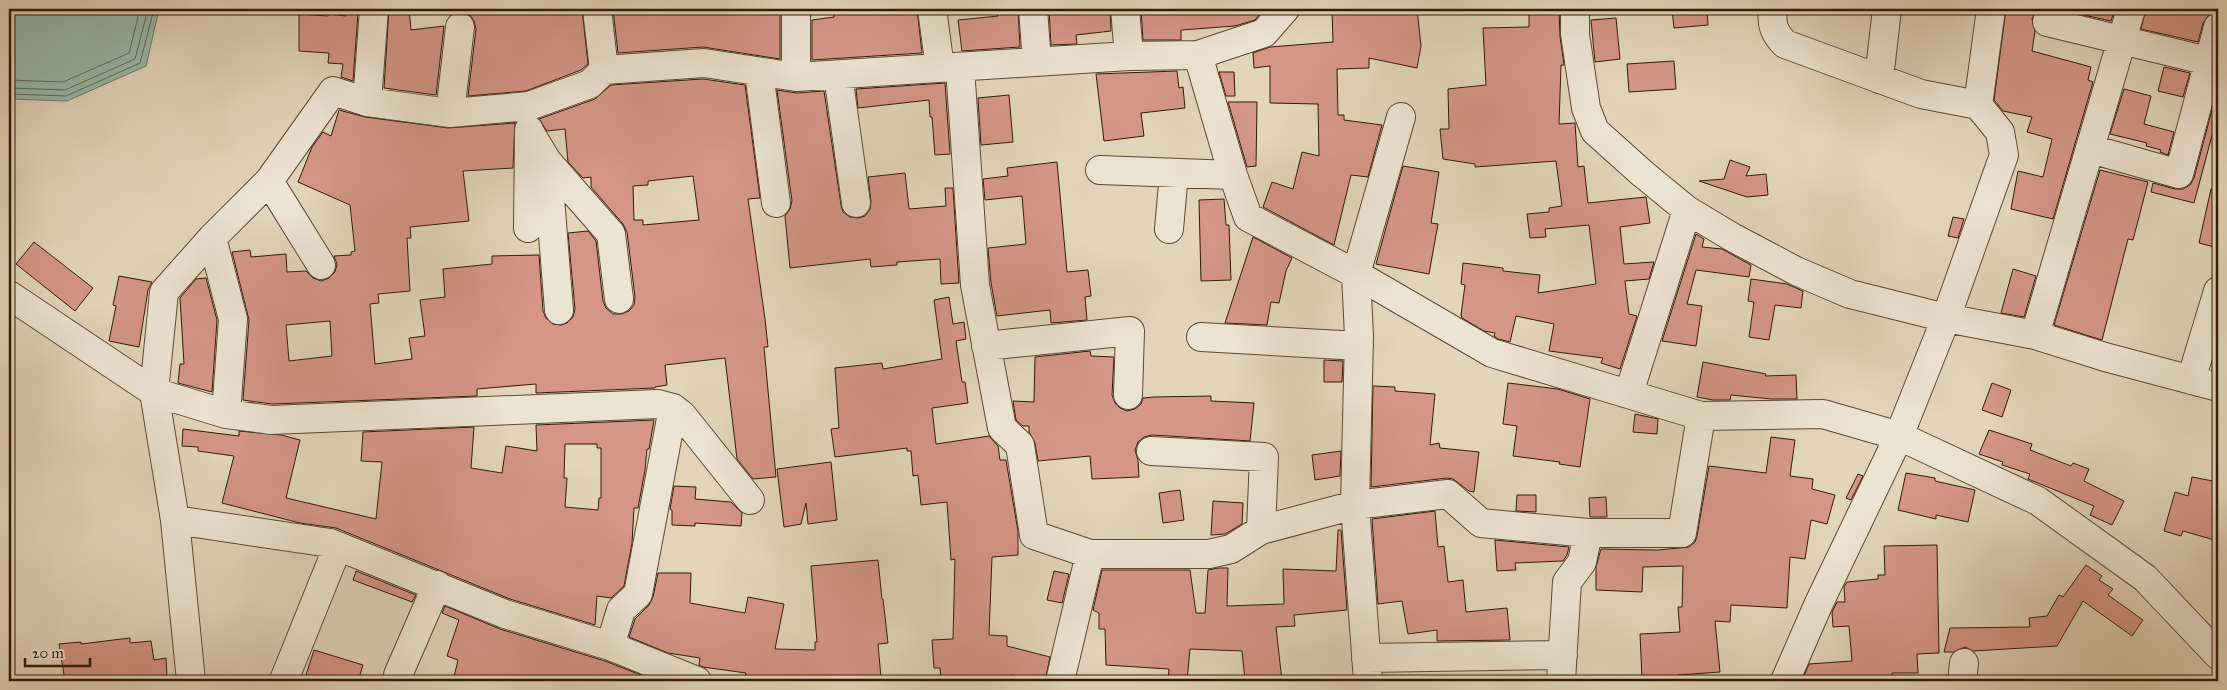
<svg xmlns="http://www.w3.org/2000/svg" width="2227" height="690" font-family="'IM FELL Great Primer',serif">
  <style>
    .water { fill: #96b9a9; stroke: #6e7969 }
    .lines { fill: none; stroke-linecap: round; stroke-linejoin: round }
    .shore { stroke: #64695a; stroke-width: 1 }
    .building { fill: #d59686; stroke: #32190a; fill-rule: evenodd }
    .minor-casing { stroke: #5e4836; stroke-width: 30 }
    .minor { stroke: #ece4d2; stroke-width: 28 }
  </style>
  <rect width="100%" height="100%" fill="#e2d5ba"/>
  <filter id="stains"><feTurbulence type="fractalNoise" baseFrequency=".004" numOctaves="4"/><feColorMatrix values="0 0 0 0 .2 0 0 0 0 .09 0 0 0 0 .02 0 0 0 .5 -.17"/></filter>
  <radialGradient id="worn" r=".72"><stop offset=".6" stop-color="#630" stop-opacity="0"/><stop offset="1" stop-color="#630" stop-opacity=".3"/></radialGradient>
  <!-- water -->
  <path class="water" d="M9 9H159L146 66 67 101 9 99Z"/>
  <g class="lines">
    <!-- shore -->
    <path class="shore" d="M9 80 63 82 129 53 140 9
      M9 88 65 90 135 59 148 9
      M9 94 66 96 140 63 154 9"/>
  </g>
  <!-- building -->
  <path class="building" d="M389 9H409L411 30 444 26 436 95 384 88Z
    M449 9H541L542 13 582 9 588 64 581 70 526 91 468 96 476 29 474 21 470 15 462 12 450 15Z
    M613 9H780V59L703 47 618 53Z
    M833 9H917L922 53 812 60V20L834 17Z
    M997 9H1018L1020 47 962 51 958 20 998 16Z
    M1066 9H1110L1111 31 1076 35 1077 44 1051 45 1049 10Z
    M1141 9H1264L1255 20 1235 26 1181 30V40H1143Z
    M1332 9H1417L1421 46 1417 68 1369 58V68L1337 69 1338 115H1344V120L1382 125 1368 177 1351 175 1334 245 1263 207 1272 182 1293 189 1302 152 1319 156 1318 104 1270 103V66L1254 68 1253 53 1270 47 1333 42Z
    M1529 9H1559L1560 36 1564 65H1561L1559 124 1575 123 1578 167 1584 166 1588 203 1646 197 1650 223 1620 227 1624 264 1654 262 1649 279 1625 281 1629 314 1637 316 1620 369 1601 363 1603 358 1549 351 1554 324 1516 316 1510 342 1498 339 1494 336 1495 333 1484 331 1462 318 1461 315 1465 285 1461 284 1463 263 1503 268V271L1540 275 1538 293 1596 284 1589 225 1545 229 1546 237 1530 238 1527 214 1549 212V208L1562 206 1556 161 1475 167V164L1443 159 1440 129H1449L1448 89 1486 85 1483 28 1529 27Z
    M1672 9H1707L1708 25 1674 28Z
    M2006 9H2037L2032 19 2035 31 2032 51 2091 67 2088 80 2093 82 2053 219 2011 209 2018 171 2043 177 2052 139 2027 132 2032 117 2003 111 1994 100Z
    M2080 9H2115L2111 21 2079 14Z
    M2146 9H2213L2203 23 2198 42 2141 29Z
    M347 12 358 13 353 81 341 77 343 64 328 63 329 53 299 51V14L328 16 329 14 346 16Z
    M1616 18 1620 59 1595 62 1591 20Z
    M1674 61 1676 89 1629 92 1627 64Z
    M2164 67 2190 73 2183 97 2158 91Z
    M1177 71 1179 88 1183 87 1185 108 1141 113 1144 136 1104 141 1096 74Z
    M1219 72H1234L1235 96H1226Z
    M703 79 745 85 760 198 748 199 765 319 768 347H764L776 477 753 479 737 459 725 358 665 365 667 385 655 387V388L536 393V384L477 389V396L272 404 243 400 249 320 232 252 250 250 251 257 286 254 287 272 306 271 313 278 321 281 329 278 335 272 337 264 334 256 351 255V252L355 251 350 205 298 182 312 147 323 132 331 136 339 110 365 117 448 128 515 123 513 168 463 171 469 221 410 227 411 238H407L410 291 378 294 379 303 370 304 375 364 412 359 409 338 425 336 420 300 445 297 443 269 492 264V256L539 255 543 311 546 318 553 324 561 325 567 323 573 317 575 309 568 233 588 231 596 241 603 301 606 308 613 314H621L629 311 634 305 635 297 627 232 623 224 591 187V177L583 178 568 162 565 129 547 131 539 119 595 99 611 85ZM693 176 699 220 643 225V220H634L633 186 648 185V181ZM330 321 332 356 289 361 286 325Z
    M945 83 950 154 935 155 932 117H930L929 100 858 108 856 89Z
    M2218 87V113L2194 203 2151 192 2153 183 2175 189H2183L2190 185 2194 178Z
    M2124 89 2151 96 2144 124 2174 132 2168 155 2160 152 2161 150 2146 146 2147 143 2110 134Z
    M777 90 797 93 824 91 841 205 843 212 850 217 859 218 865 216 870 209 871 201 868 177 905 173 909 209 946 206 945 188H953L959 283 941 284 940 259 897 262V265L871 267 870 259 790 268 785 216 790 209 792 201Z
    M1009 95 1013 142 981 145 978 98Z
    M1228 102H1257L1256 166 1247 167Z
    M1730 160 1750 167 1746 176 1766 174 1768 195 1747 197 1699 181 1724 179Z
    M1057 162 1067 272 1088 270 1091 296 1085 297 1087 320 1051 323 1050 310 997 316 991 283 988 248 1026 244 1022 196 985 200 983 179 1008 176 1007 168Z
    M1403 166 1439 172 1431 223 1438 224 1429 274 1376 264Z
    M2100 170 2148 182 2133 240 2128 239 2102 340 2054 325Z
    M2211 189H2218V248L2199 243Z
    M1224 199 1226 225H1229L1231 280 1201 281 1199 200Z
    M1953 217 1964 219 1958 238 1948 236Z
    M1696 234 1704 239 1702 247 1722 249 1751 265 1749 277 1696 270 1687 304 1702 306 1696 346 1662 341Z
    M1253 237 1292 258 1286 271 1279 303 1271 302 1267 325 1225 323Z
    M34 242 93 288 75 311 16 264Z
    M2013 269 2036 276 2024 317 2001 313Z
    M119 276 152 282 148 290 139 347 109 341 116 306 113 305Z
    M206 278 217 320 212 392 178 383 180 364H184L180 298 196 279Z
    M1751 279 1787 284 1803 291 1801 308 1775 305 1769 340 1749 337 1754 302 1748 301Z
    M949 297 953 324 964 322 966 339 956 341 962 382H965L968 403 932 408 936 444 989 436 998 446 1000 460H1006L1018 531V555L992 557 989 635 1007 636V646L1050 657 1045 681 1011 675V681H941L940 668H934L932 640 953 639 955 559 951 560 947 502 921 505 918 475 913 476 911 451H907V448L835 457 831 429 839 428 835 368 882 363 883 369 942 359 934 300Z
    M1090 351 1091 356 1114 357 1112 395 1115 403 1120 408 1127 411 1135 409 1141 404 1143 398 1154 397 1211 396V401L1254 403 1250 441 1152 435 1144 437 1138 442 1135 450 1138 460 1139 477 1092 479 1090 456 1038 461 1035 443 1029 432V426H1023L1016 420 1013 401 1034 402 1035 357Z
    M1324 360 1343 361 1342 382H1324Z
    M1703 362 1766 374 1765 376 1796 375 1797 399H1771L1731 395 1730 400H1713L1697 397Z
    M1508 383 1558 389 1590 399 1580 467 1559 464 1560 462 1513 456 1517 426 1503 424Z
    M1992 383 2011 390 2002 417 1982 410Z
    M1373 386 1395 387V391L1435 394 1430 445 1439 443 1440 448 1479 452 1474 492 1469 491 1453 479 1447 478 1371 487Z
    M1635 414 1658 419 1657 434 1633 432Z
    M654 420 649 449H647L645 470 638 508H634L632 543 624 586 611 598 597 596 595 625 510 599 336 528 300 523 222 503 234 456 198 451V447L182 446 183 429 239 436V431L281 435 300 440 286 498 376 519 382 462 361 461 363 432 474 427 471 468 502 473 506 446 537 451 536 425ZM565 444H597V448H601V498H599L598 510 565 507 567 478H564Z
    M1989 430 2032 444 2030 450 2071 466 2073 463 2089 469 2084 481 2124 501 2112 525 2090 515 2094 506 2033 481 2028 479 2030 474 2002 465 2003 462 1979 454Z
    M1771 437 1795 440 1790 476 1813 479 1812 489 1835 495 1827 524 1811 520 1805 559 1790 557 1787 608 1731 605 1730 622 1715 621 1720 672 1678 675V677L1642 678 1640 634 1680 632 1678 607H1682L1683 566 1643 567 1642 592 1596 590V567L1601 549 1658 550 1689 547 1695 542 1697 536 1709 466 1766 473Z
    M1341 451 1340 476 1315 480 1312 455Z
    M831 462 837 520 808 524 806 503 801 524 784 527 777 469Z
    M1906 473 1935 478V481L1975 490 1968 522 1936 515V519L1898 510Z
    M1858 474 1863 476 1851 500 1846 498Z
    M2192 477 2218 482V541L2183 531 2181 536 2164 531 2175 492 2188 496Z
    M674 486 696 487 695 499 731 502 742 513 741 526 695 523V526L672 525V510L670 509Z
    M1180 490 1184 520 1163 523 1159 493Z
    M1517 495H1536V512L1516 511Z
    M1606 497 1607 517H1590L1589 498Z
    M1213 501 1243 503 1242 524 1225 534 1211 535Z
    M1435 511 1438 547 1444 546 1448 582 1463 580 1466 612 1507 608 1510 640 1437 641V630L1408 634 1402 601 1378 604 1372 519Z
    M1338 530H1341L1347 610 1294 615 1295 626 1276 627 1282 681H1245L1242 651 1190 649 1187 681H1168L1169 669 1106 665 1105 629H1099V613L1093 610 1102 570H1190L1196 613H1205L1208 570 1218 568H1228L1227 606 1284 604 1283 569 1336 571Z
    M1495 540 1569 547 1567 555 1563 561 1515 563 1516 570 1497 571Z
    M1937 545 1939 653 1917 654 1918 673H1892L1893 681H1802L1809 664 1852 661 1849 626 1833 627 1832 612 1837 602H1845L1844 587 1847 582 1878 579V575H1885L1884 546Z
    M878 560 882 599H883L888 643 878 644 881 678 854 681H744L746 673 703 667 699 665 700 658 668 653 629 637 635 619 649 605 653 597 658 573H691L690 603 745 613 748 597 784 604 775 649 815 650V642H817L811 566Z
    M2086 565 2102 576 2099 580 2113 589 2108 595 2143 620 2132 636 2083 601 2057 646 1973 651 1965 647 1954 652H1944L1950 628 2030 627 2029 618 2047 616 2059 595 2063 597Z
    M356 571 416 595 412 602 353 580Z
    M1054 571 1069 574 1062 603 1047 600Z
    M445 606 500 629 605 661 646 677V681H453L458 660 447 656 459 620 442 613Z
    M130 638V643L151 641 154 660 166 658 167 677 117 681H65L59 644 81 642V644Z
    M314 650 363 665 358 681H327L306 675Z"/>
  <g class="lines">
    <defs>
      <path id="minor" d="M597 9 604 70
        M796 9V77
        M932 9 940 68
        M1033 9 1037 62
        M1125 9 1129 56
        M1575 9V34L1586 108 1595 131 1643 174 1687 210 1732 237 1796 271 1850 294 1946 318 2035 335 2105 357 2218 387
        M1773 9C1771 24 1774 33 1785 44L1921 94 1978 105 2000 132 2004 155 1946 318 1899 436 1819 603 1785 681
        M2047 22 2208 61
        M1198 55 1233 175 1248 217 1356 274 1492 353 1701 416 1823 414 1899 436 2038 501 2145 578 2218 655
        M960 68 975 285 1002 428 1020 445 1034 535 1090 554 1060 681
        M759 72 776 203
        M838 75 856 203
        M1879 79 1887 9
        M367 102 374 9
        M1978 105 1991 9
        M450 113 460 27
        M529 131 547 161 611 234 619 299
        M2091 149 2179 174 2218 27
        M547 161 559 310
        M1100 170 1233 175
        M269 181 321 265
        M528 228 529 130
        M1169 229 1174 173
        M212 238 233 319 226 414
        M9 295 154 392 226 414 271 420 658 404 673 408 682 415 750 500
        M2035 335 2131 9
        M1201 337 1359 346
        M986 346 1130 331 1128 395
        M2191 380 2218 291
        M1629 393 1687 210
        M1151 451 1264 457 1261 530
        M175 520 330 543 505 614 610 646 697 681
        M1090 554H1209L1231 549 1261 530 1355 505 1448 494 1481 523 1588 533H1682L1701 416
        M610 646 621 610 638 594 673 408
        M1366 658 1563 655
        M284 680 338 546
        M191 681 175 520 154 392 164 292 212 238 269 181 333 91 367 102 450 113 529 106 590 84 604 70 704 63 796 77 1129 56 1198 55 1264 33 1285 9
        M399 681 398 675 437 585
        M1368 681 1355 505 1359 336 1356 274 1401 117
        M1561 681 1567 582 1582 562 1588 533
        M1962 681 1964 663"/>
    </defs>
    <!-- minor casing -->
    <use href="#minor" class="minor-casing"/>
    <!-- minor -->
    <use href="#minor" class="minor"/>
  </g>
  <!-- margin -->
  <rect width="2227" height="690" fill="none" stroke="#e2d5ba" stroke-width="30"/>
  <rect x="10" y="10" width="2207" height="670" fill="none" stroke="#32190a" stroke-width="2.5"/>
  <rect x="15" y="15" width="2197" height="660" fill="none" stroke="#32190a"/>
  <!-- scale -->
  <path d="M25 658v8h65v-8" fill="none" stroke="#32190a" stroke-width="2.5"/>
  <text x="32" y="658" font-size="15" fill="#32190a" stroke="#ece4d2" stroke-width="4" paint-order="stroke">20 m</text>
  <rect width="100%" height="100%" filter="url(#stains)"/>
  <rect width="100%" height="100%" fill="url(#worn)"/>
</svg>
